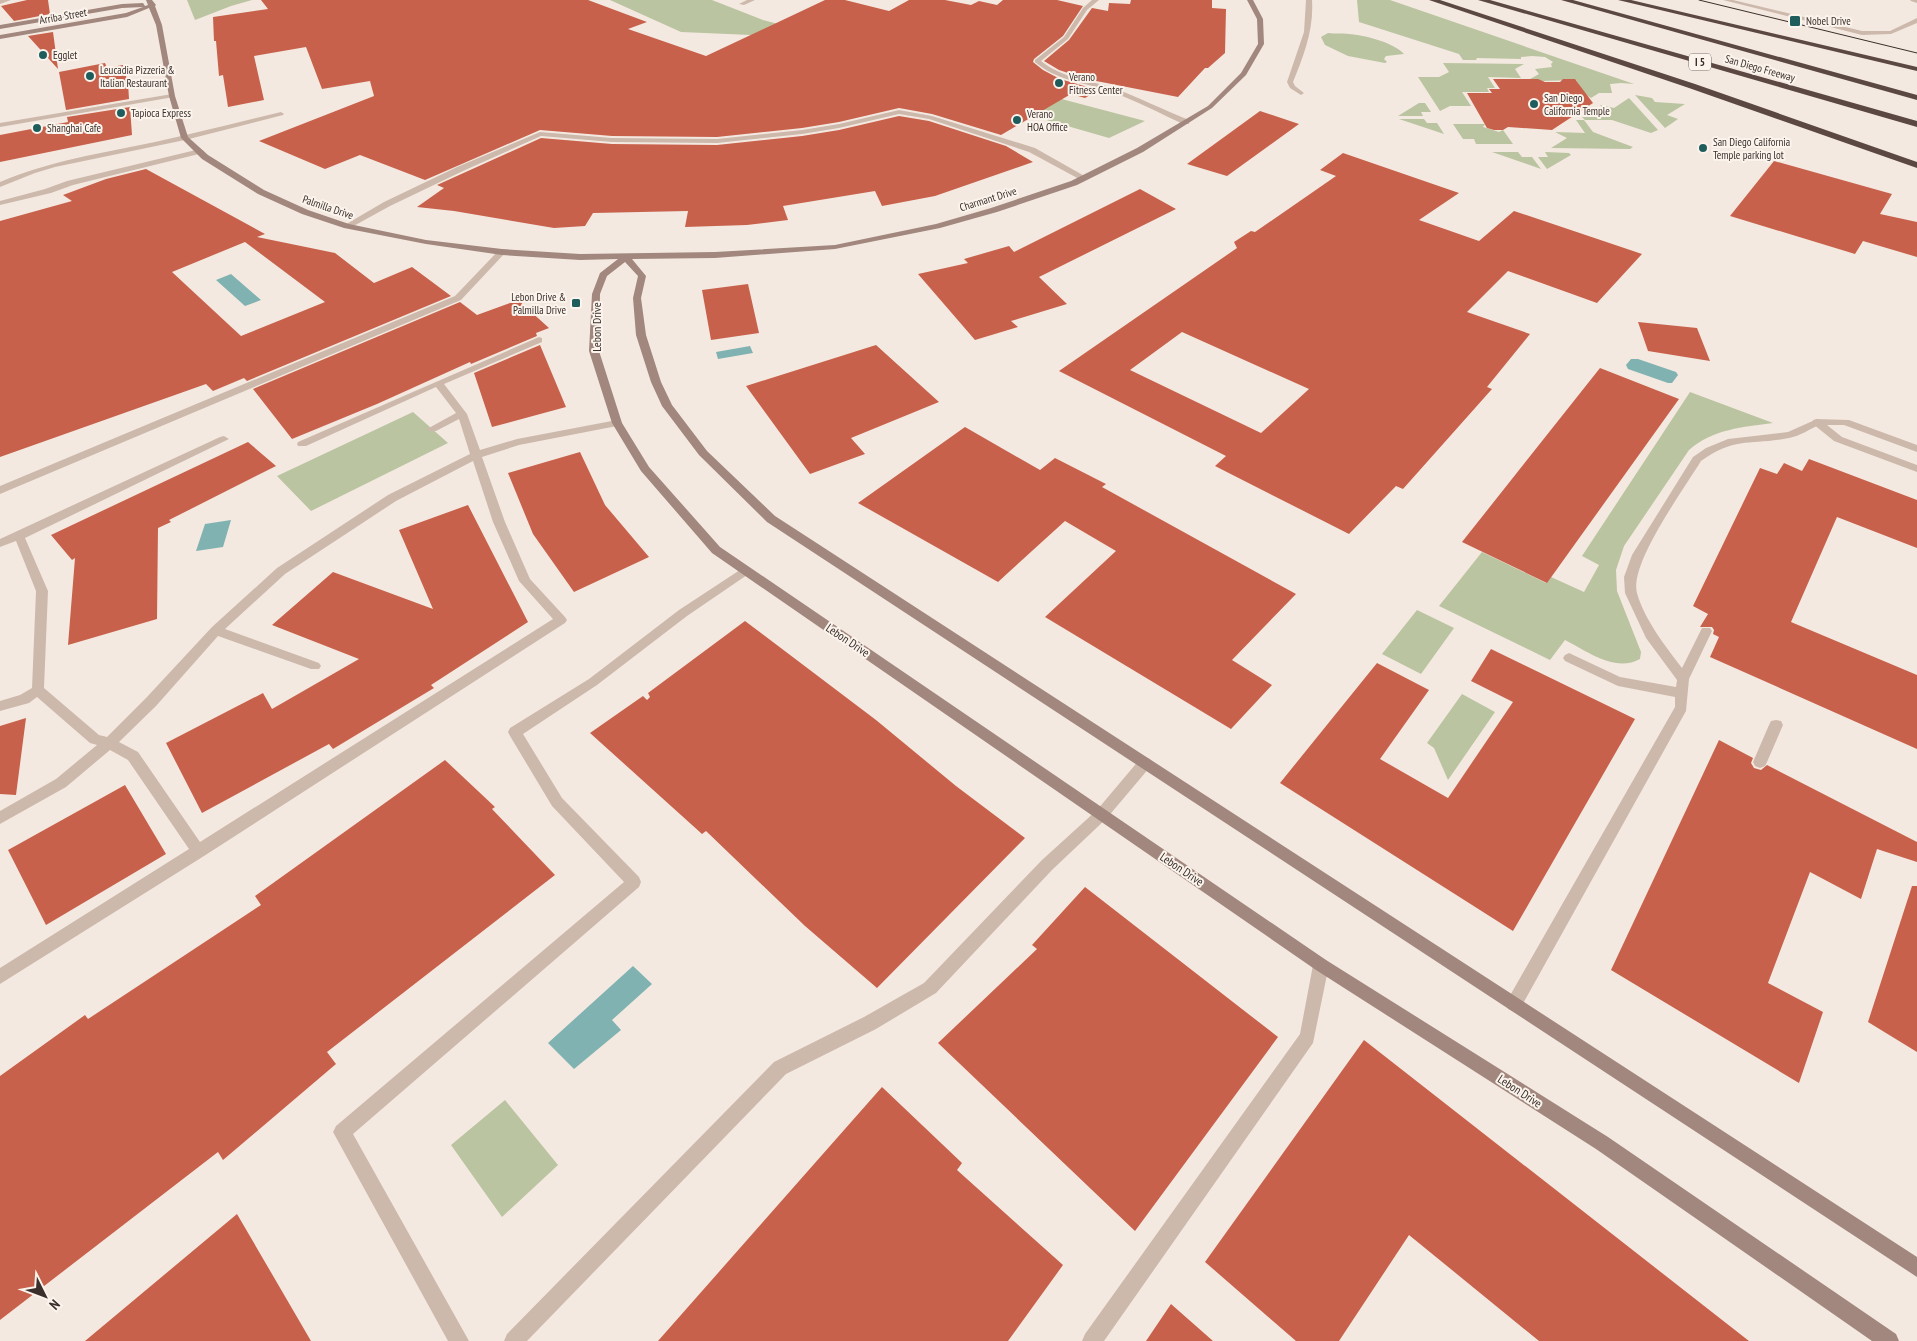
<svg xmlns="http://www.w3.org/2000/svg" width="1917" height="1341" font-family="'PT Sans Narrow',sans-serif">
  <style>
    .green { fill: #bac4a0 }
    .water { fill: #7fb2b1 }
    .building { fill: #c8614b; fill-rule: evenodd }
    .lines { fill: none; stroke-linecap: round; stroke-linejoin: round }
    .lane { fill: #cdb9ac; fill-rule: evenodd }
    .street { fill: #cdb9ac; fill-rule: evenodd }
    .secondary { fill: #a1877d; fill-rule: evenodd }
    .highway { fill: #5c4842; fill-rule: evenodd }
    .tram { stroke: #3b2f2b; stroke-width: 1 }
    .poi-dot { fill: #1f5d5d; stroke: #fbf4ed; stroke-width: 2 }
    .labels { text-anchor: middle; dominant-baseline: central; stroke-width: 4; stroke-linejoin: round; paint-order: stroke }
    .far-street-label { font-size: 11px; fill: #3b2f2b; stroke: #fbf4ed }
    .far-poi-label { font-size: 11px; fill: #3b2f2b; stroke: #fbf4ed; text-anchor: start }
    .shield { fill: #fbf4ed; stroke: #756a65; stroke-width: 1 }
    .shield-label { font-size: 11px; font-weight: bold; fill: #3b2f2b }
    .street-label { font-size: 12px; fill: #3b2f2b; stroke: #fbf4ed }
  </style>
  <rect width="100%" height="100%" fill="#f4e9e0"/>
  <!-- green -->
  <path class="green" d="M187 0H252L231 6 195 20Z
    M610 0H712L763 20 1145 121 1109 138 751 35 681 32Z
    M1357 0H1390L1634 84 1621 83 1610 84 1612 93H1599L1591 98 1585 94 1576 80 1542 81 1530 79 1539 74 1535 69 1552 67 1551 64 1553 62 1545 57 1532 56 1521 57V59L1477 58 1476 60H1463L1459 54 1359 22Z
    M1328 33C1335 34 1342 33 1349 34 1364 35 1395 43 1404 54L1386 56 1384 59 1387 62 1385 63 1348 56 1325 45 1321 37Z
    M1443 63 1524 64 1515 69 1521 78 1488 77 1495 88H1487L1489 92H1462L1471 106H1450L1440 111 1418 77H1439L1449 72Z
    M1635 95 1652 98 1655 102 1685 104 1667 115 1678 119 1665 128Z
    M1629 98 1658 130 1651 133 1612 120H1585L1582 117H1610L1600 105 1614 108Z
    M1419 103H1425L1431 112H1421L1423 116H1398Z
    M1399 119H1424L1427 123H1437L1444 134Z
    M1576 120H1584L1593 132 1633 147 1630 149 1551 148 1567 138 1555 132 1585 133Z
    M1453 124H1485L1483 127 1499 132 1503 130 1513 144H1476L1474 139H1463Z
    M1492 152H1518L1522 157H1532L1541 169Z
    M1545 152 1569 153 1571 155 1547 169 1538 157H1548Z
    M1690 392 1773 423C1743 427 1713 429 1689 450L1624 546 1616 570 1617 591 1641 652 1640 659C1615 673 1587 651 1565 640L1550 660 1439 606 1482 552 1546 583 1551 577 1584 592 1599 565 1582 556Z
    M413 412 448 443 311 511 277 476Z
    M1417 610 1454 628 1421 674 1382 654Z
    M1462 694 1495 712 1448 780 1434 748 1427 743Z
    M505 1100 558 1165 502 1217 451 1145Z"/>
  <!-- water -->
  <path class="water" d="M231 274 261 300 245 306 216 280Z
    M750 346 753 353 718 359 716 352Z
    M1631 359H1638L1676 372 1678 375 1672 383H1668L1628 369 1626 365Z
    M231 520 223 547 196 551 205 524Z
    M633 966 652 984 612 1020 621 1030 574 1069 548 1043Z"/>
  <!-- building -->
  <path class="building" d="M27 0H48L50 14 14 21 1 6Z
    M261 0H588L647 22 628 29 706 56 825 0H845L889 11 909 0H945L971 5 979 1 997 5 1003 0H1057L1083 6 1063 36 1034 59 1033 62 1043 70 1060 79 1098 90 1085 98 1071 94 1001 135 932 114 899 108 839 122 802 128 717 137 612 136 540 130 425 180 360 155 325 169 259 141 374 96 370 81 322 89 306 47 254 56 264 100 228 107 223 75 219 76 216 41H214L213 17 268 9Z
    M1131 0H1212V8L1226 9 1225 53 1208 68H1205L1178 97 1086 79 1059 70 1044 61 1069 40 1092 8 1108 11 1109 3 1130 4Z
    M53 32 58 69 28 36Z
    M105 63 107 68 123 65 128 83 129 99 66 110 59 72Z
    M1493 79H1538L1545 82H1560L1563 79H1575L1593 103 1552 130 1508 127 1503 130H1494L1487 128 1467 93H1492L1489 89H1500Z
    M130 107 132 135 0 162V135L68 122 67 117Z
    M1260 111 1299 124 1227 176 1187 164Z
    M899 116 929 121 1006 146 1033 162 935 196 882 206 875 191 783 206 788 220 747 225 685 227 688 211 593 213 585 226 554 228 454 211 417 207 444 188 437 185 541 138 612 144 717 145 802 136 839 130Z
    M1343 153 1459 193 1419 220 1479 241 1514 211 1642 254 1597 303 1508 271 1467 312 1530 334 1487 387 1492 389 1403 489 1396 486 1349 534 1215 466 1226 456 1059 371 1237 248 1234 242 1251 231 1255 232 1336 176 1320 170ZM1182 332 1309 389 1261 433 1130 370Z
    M1774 161 1892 194 1880 214 1917 222V257L1863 241 1855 254 1730 216Z
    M146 169 265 234 257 237 335 253 374 283 412 267 451 296 247 381 244 378 213 391 206 384 0 457V221L72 201 63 195 106 179ZM245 242 325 302 241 336 172 272Z
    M1140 189 1176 209 1039 277 1067 304 1011 321 1018 327 975 340 918 274 968 263 964 259 1009 246 1014 252Z
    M748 284 759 333 711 340 702 290Z
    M518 300 549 328 536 333 537 336 471 364 470 362 377 404 292 439 253 389 460 302 477 315Z
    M1638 322 1697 328 1710 361 1648 351Z
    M540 345 566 407 492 427 474 373Z
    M876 345 939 402 851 438 865 454 810 474 746 386Z
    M1600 368 1679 399 1547 583 1462 542Z
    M965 427 1040 470 1055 458 1106 484 1102 487 1296 594 1232 660 1272 685 1231 729 1045 617 1116 551 1065 521 998 582 858 503Z
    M248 442 276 466 169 520 171 522 158 528 157 619 68 645 75 558 72 560 51 535Z
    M580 452 605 505 649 557 574 592 533 534 508 473Z
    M1809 459 1917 500V548L1837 517 1791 622 1917 675V749L1710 657 1719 637 1713 634 1714 630 1712 627H1700L1708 614 1693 606 1760 468 1777 474 1784 463 1802 471Z
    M468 505 528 622 431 685 434 688 333 749 329 744 202 813 166 743 263 693 272 709 359 659 272 625 333 572 433 609 399 530Z
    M745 621 876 720 956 786 1025 838 877 988 805 926 706 831 702 834 590 733 643 696 647 700 650 697 648 693Z
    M1491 649 1635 719 1513 931 1280 783 1377 663 1429 690 1380 759 1448 798 1513 702 1471 681Z
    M26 718 16 795 0 794V726Z
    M1719 740 1753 758 1751 763 1754 768 1761 770 1767 765 1917 842V862L1877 849 1861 899 1810 872 1768 983 1823 1012 1799 1083 1611 970Z
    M445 760 495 807 492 809 555 875 327 1052 336 1064 223 1160 218 1152 0 1320V1076L85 1015 88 1019 261 905 255 896Z
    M125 785 166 854 46 925 8 850Z
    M1912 886H1917V1052L1868 1022Z
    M1085 887 1278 1037 1135 1231 938 1043 1037 949 1032 945Z
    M1364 1040 1749 1341H1539L1409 1235 1339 1341H1296L1205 1262Z
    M882 1087 962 1163 957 1170 1063 1265 1008 1341H658Z
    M237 1214 311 1341H85Z
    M1171 1304 1213 1341H1146Z"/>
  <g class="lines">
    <!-- lane -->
    <path class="lane" d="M0 0H11L0 4Z
      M747 0H755L744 5 739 4Z
      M1092 0H1099L1087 10 1068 39 1041 61C1062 78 1089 80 1113 88 1139 97 1163 110 1189 120V124H1183C1159 113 1135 100 1109 91 1083 82 1057 81 1035 62V60L1064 37 1083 8Z
      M1306 0H1312C1314 29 1304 55 1293 82L1295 86 1304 93 1301 95 1290 88 1287 82 1304 32Z
      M1723 0H1733L1862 31H1890L1917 18V23L1891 34 1862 35Z
      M1910 0H1917V3L1911 1Z
      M172 94 175 96 174 97 0 127V123Z
      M899 110 932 116 1035 148 1088 178 1081 180 1029 152 929 119 899 114 839 128 802 134 717 143 612 142 541 136 463 171 390 206 350 228 343 226 384 202 457 167 540 132 612 138 717 139 802 130 839 124Z
      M281 112 284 114 283 115 185 140 55 167 35 173 0 187V182C49 161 102 153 155 142 197 133 239 122 281 112Z
      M200 149 204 151 203 153 73 185 51 193 0 205V201L45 189 67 181Z
      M499 250 506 252 461 300 0 494V486L455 296Z
      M539 337 542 338V342L444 384 467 414 480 450 517 439 617 420 622 423 617 426 519 445 482 457 505 522 530 579 565 617 567 620 565 623 204 856 0 984V968L189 849 128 760 110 750 66 787 0 824V811L56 779 97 745 90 743 37 697 29 703 0 711V701L20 695 32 688 36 591 16 541 0 547V539L220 437 224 436 229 439 25 538 48 591 44 688 99 735 107 737 146 698 212 627 277 568 388 495 470 454 459 419 436 431H428L427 429 456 413 436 387 306 446H298L297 444 298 442ZM473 461 493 522 519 581 553 619 200 842 138 752 119 742 156 706 218 636 311 669H319L321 666 319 663 225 629 285 574 396 501Z
      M1817 419 1821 420V424C1810 429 1800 436 1789 438 1750 446 1737 436 1701 461 1684 489 1629 564 1637 593 1644 619 1666 647 1682 668L1702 628H1710L1712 631 1689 679 1686 711 1520 1009 1514 1012 1508 1009 1506 1004 1508 999 1675 707V697L1618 686 1565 661 1563 658 1565 655 1569 653 1620 677 1676 687 1677 680 1646 638 1625 593 1624 577 1632 555 1693 457 1706 448 1728 439 1788 432Z
      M746 566 752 570 750 573 687 616 597 685 523 734 562 798 639 877 641 882 639 887 353 1134 469 1341H448L333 1132 336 1126 624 882 552 806 510 736 508 732 510 728 589 679 679 610Z
      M1776 720 1781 721 1783 725 1767 762 1765 766 1760 768 1755 766 1753 762 1769 725 1771 721Z
      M1145 757 1150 759 1152 763 1150 767 1107 818 1052 870 936 993 876 1029 786 1074 527 1341H504L507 1334 774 1062 864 1017 924 983 1042 860 1097 810 1140 759Z
      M1321 958 1326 960 1329 965 1313 1043 1104 1341H1082L1085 1334 1300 1034 1313 965 1316 960Z"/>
    <!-- street -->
    <path class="street" d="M1817 419 1849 420 1917 445V452L1844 425H1827L1842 437 1917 465V472L1834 441 1813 424V420Z"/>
    <!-- secondary -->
    <path class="secondary" d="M146 0H152L156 5 155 6 162 25 175 96 188 137 208 155 264 190 308 210 349 224 426 240 502 249 580 254 715 252 835 245 936 224 991 208 1071 181 1137 148 1208 106 1241 73 1258 44 1257 19 1247 0H1253L1263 19 1264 44 1246 75 1212 108 1143 152 1077 185 997 212 940 228 835 249 715 258 632 259 646 276 641 298 646 335 661 382 672 405 707 451 775 516 1917 1257V1277L767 522 699 455 662 406 651 382 636 335 633 298 638 276 625 262 607 276 600 294 599 351 622 423 649 467 720 547 1326 960 1608 1137 1896 1334 1899 1341H1872L1596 1149 1316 970 712 553 641 471 612 423 589 351 592 294 600 273 618 259 580 260 502 255 426 244 344 228 302 214 258 194 202 159 181 138 169 96 156 25 149 8 127 17 0 39V35L126 13 143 7 122 8 0 29V25L122 4 143 3 145 6 148 5Z"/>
    <!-- highway -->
    <path class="highway" d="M1429 0H1440L1695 84 1917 162V168L1689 88Z
      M1478 0H1490L1917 121V127Z
      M1561 0H1573L1917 95V100Z
      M1618 0H1631L1917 67V71Z"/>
    <!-- tram -->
    <path class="tram" d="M1699 0 1917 53"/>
  </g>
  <!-- markers -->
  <g class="poi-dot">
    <rect x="1789" y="15" width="12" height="12" rx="2.5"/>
    <circle cx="43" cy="55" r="5"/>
    <circle cx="90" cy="76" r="5"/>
    <circle cx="1059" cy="83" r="5"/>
    <circle cx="1534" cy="104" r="5"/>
    <circle cx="121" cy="113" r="5"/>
    <circle cx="1017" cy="120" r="5"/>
    <circle cx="37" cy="128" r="5"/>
    <circle cx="1703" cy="148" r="5"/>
    <rect x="571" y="298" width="10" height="10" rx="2.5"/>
  </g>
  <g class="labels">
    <!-- far-street labels -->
    <g class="far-street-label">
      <text transform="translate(63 16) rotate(-10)">Arriba Street</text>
      <text transform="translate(1760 68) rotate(16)">San Diego Freeway</text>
      <text transform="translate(988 199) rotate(-17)">Charmant Drive</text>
      <text transform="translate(328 207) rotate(19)">Palmilla Drive</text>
    </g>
    <!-- far-poi labels -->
    <g class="far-poi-label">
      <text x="1806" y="21">Nobel Drive</text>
      <text x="53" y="55">Egglet</text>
      <text x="100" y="70">Leucadia Pizzeria &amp;<tspan x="100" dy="13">Italian Restaurant</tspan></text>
      <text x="1069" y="77">Verano<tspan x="1069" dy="13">Fitness Center</tspan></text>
      <text x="1544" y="98">San Diego<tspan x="1544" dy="13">California Temple</tspan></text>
      <text x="131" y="113">Tapioca Express</text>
      <text x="1027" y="114">Verano<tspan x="1027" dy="13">HOA Office</tspan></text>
      <text x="47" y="128">Shanghai Cafe</text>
      <text x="1713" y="142">San Diego California<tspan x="1713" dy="13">Temple parking lot</tspan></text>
      <text x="566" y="297" text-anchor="end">Lebon Drive &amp;<tspan x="566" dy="13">Palmilla Drive</tspan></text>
    </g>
    <!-- shield labels -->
    <rect class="shield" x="1689" y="53.5" width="22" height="17" rx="4"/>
    <g class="shield-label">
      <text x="1700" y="62">I 5</text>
    </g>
    <!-- street labels -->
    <g class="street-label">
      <text transform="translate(596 327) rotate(-90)">Lebon Drive</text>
      <text transform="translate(848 640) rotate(34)">Lebon Drive</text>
      <text transform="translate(1182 869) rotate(34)">Lebon Drive</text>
      <text transform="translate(1520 1091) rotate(33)">Lebon Drive</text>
    </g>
  </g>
  <!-- north arrow -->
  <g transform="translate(45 1296) rotate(132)" stroke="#fbf4ed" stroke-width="4" paint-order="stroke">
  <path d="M0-4L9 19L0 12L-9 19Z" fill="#3b2f2b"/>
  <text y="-8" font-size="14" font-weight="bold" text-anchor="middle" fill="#3b2f2b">N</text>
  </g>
</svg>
